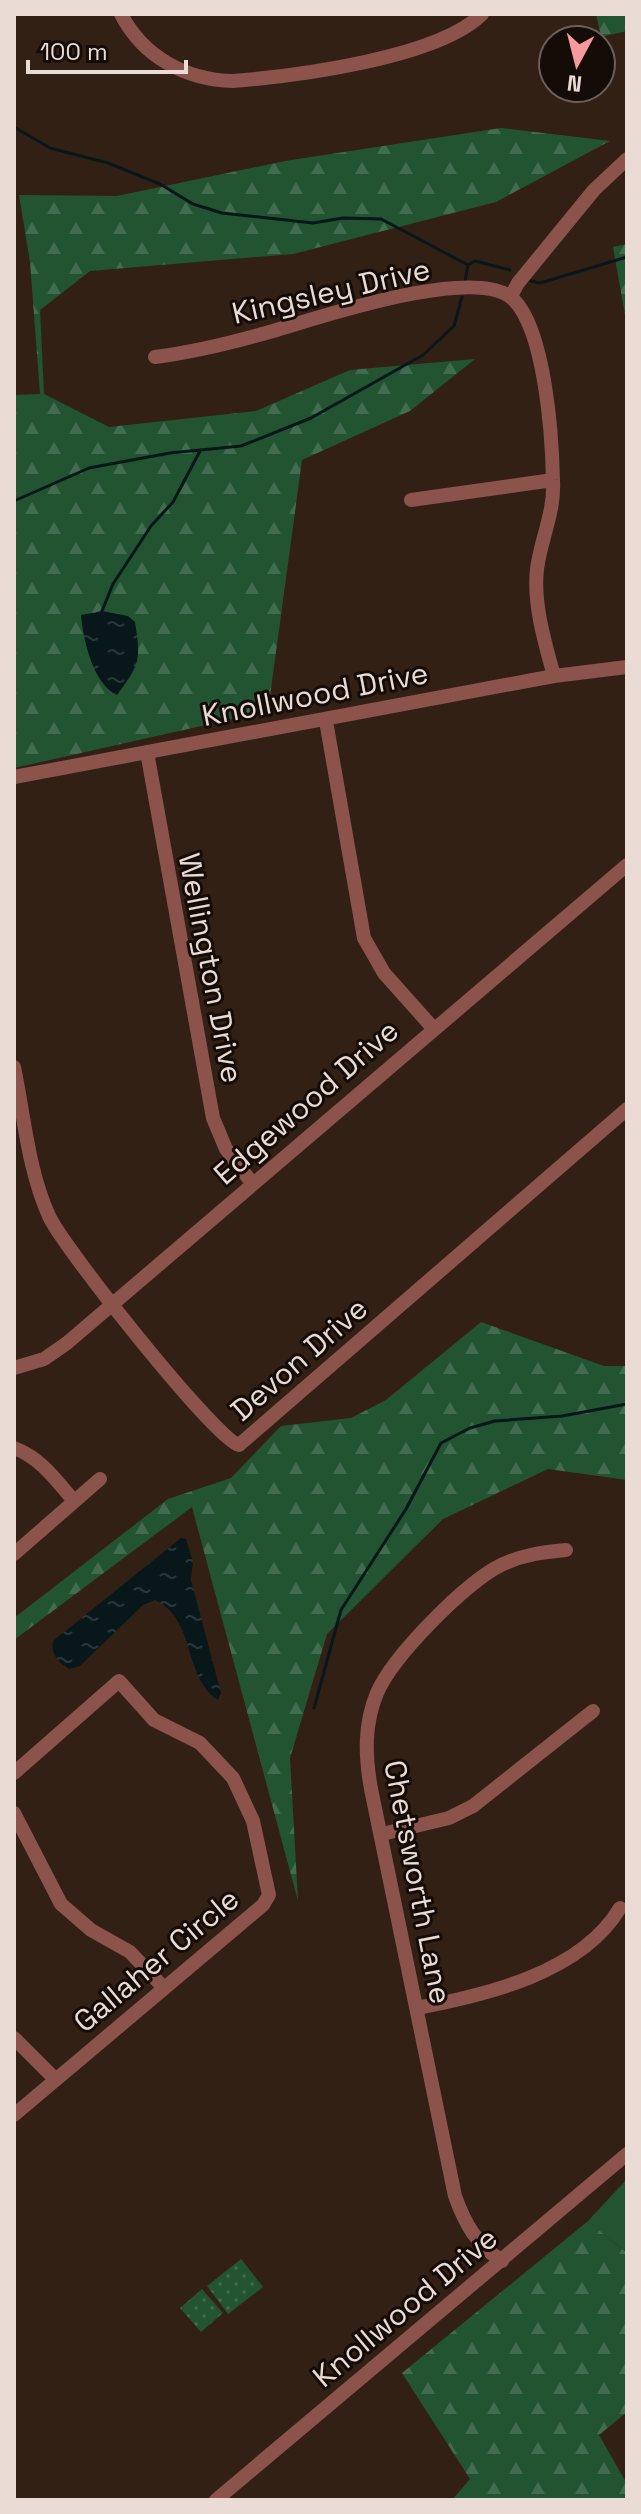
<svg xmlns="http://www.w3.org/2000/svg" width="641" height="2514" font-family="'Space Grotesk',sans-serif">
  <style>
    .green { fill: #225432 }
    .forest { fill: url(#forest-firs) }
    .park { fill: url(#park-dots) }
    .water { fill: url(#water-ripples) }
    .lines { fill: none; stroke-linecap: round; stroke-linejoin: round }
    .stream { stroke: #07171a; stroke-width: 3 }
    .minor { stroke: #8c524c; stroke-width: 14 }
    .labels { text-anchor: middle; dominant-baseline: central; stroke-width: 6; stroke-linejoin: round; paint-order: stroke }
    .street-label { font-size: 30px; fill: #eadcd5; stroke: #150c08 }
  </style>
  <defs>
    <pattern id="forest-firs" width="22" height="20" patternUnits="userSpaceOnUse" patternTransform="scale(2)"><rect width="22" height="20" fill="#225432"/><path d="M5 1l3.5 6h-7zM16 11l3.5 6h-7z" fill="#426c4f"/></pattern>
    <pattern id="park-dots" width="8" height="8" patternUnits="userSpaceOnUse" patternTransform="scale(2)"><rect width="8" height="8" fill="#225432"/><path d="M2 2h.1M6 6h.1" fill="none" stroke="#426c4f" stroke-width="1.8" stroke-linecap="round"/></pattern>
    <pattern id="water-ripples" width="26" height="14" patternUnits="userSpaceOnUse" patternTransform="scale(2)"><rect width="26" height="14" fill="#07171a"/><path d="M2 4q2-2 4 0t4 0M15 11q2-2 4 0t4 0" fill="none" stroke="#2b383a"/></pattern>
  </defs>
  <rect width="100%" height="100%" fill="#332015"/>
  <!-- green -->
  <path class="green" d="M627 2179V2253L588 2221Z"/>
  <!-- forest -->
  <path class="forest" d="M596 14H627V31L601 37Z
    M501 128 610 141 496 202 293 254 90 271 40 310 44 394 109 427 256 411 350 370 475 359 410 411 302 460 268 711 14 768V395L40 394 30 262 19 195 117 196 285 161Z
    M627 244V326L613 247Z
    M481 1322 604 1366H627V1480L548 1469 443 1519 327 1634 290 1758 298 1901 192 1507 14 1640V1618L168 1499 231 1478 281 1426 351 1418 386 1400Z
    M588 2221 627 2253V2412L599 2435 627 2484V2500H452L470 2479 402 2373Z"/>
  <!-- park -->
  <path class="park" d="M241 2259 263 2287 228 2314 207 2286Z
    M202 2289 223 2313 201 2332 180 2308Z"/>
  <!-- water -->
  <path class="water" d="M102 611 128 616 135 622C141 660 140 664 117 695 93 684 83 639 81 615Z
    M181 1538 186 1539 193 1562 191 1580 221 1693 218 1700C182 1676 197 1620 155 1600L143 1605 80 1666 69 1669C58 1662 51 1655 53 1641Z"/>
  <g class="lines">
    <!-- stream -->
    <path class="stream" d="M14 127 50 148 108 163 160 184 193 204 222 213 313 223 343 218 381 219 468 265 475 261 510 270
      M465 281 468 265
      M531 281 540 283 627 257
      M14 501 89 468 170 453 241 446 311 418 423 355 454 326 462 297
      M102 611 113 584 151 526 173 502 200 451
      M314 1708 341 1610 406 1509 441 1443 470 1428 495 1421 562 1416 627 1404"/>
    <!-- minor -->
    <path class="minor" d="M121 14C143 57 186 80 233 81 296 76 438 58 482 14
      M511 296 518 283 594 190 627 159
      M155 357C195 352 235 342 273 331 318 318 478 263 514 300 545 332 552 434 553 480 555 512 541 538 537 569 533 604 545 643 554 676
      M411 500 553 480
      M326 721 364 938 384 973 433 1028
      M147 752 213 1118 226 1149 252 1183
      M14 777 554 676 627 667
      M14 1067C24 1115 28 1170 49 1216 62 1246 216 1440 239 1445L627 1109
      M14 1368 44 1359 67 1343 627 865
      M14 1448C41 1458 56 1480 74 1501
      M14 1554 100 1479
      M14 1773 119 1681 154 1720 200 1743 233 1778 253 1821 269 1895 263 1905 14 2115
      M14 1813 61 1904 91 1930 130 1952 164 1988
      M382 1834 449 1818 473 1806 593 1711
      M417 2008C486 1995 581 1973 620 1908
      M14 2038 54 2078
      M502 2261C477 2245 465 2224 455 2196L371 1789C365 1756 364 1724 377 1693 393 1656 465 1583 501 1565 522 1555 543 1552 566 1550
      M216 2500 627 2154"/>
  </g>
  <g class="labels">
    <!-- street labels -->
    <g class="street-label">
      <text transform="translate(331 291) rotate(-13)">Kingsley Drive</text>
      <text transform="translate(315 694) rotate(-11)">Knollwood Drive</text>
      <text transform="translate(211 968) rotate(79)">Wellington Drive</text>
      <text transform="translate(306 1102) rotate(-41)">Edgewood Drive</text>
      <text transform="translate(299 1359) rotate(-41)">Devon Drive</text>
      <text transform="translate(418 1882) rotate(79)">Chetsworth Lane</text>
      <text transform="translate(156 1960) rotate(-40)">Gallaher Circle</text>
      <text transform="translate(405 2307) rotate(-40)">Knollwood Drive</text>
    </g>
  </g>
  <!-- border -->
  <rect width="641" height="2514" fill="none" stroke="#eadcd5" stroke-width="32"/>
  <!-- north arrow -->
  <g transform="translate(577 64) rotate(187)"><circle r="38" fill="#150c08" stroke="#6a5f5a" stroke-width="2"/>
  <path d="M0-6L14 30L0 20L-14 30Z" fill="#f59b9e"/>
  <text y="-12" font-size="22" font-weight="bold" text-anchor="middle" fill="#eadcd5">N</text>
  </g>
  <!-- scale -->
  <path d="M28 60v12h158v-12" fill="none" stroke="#eadcd5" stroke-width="4"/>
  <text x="40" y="60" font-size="24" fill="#eadcd5" stroke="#150c08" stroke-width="6" paint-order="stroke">100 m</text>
</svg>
